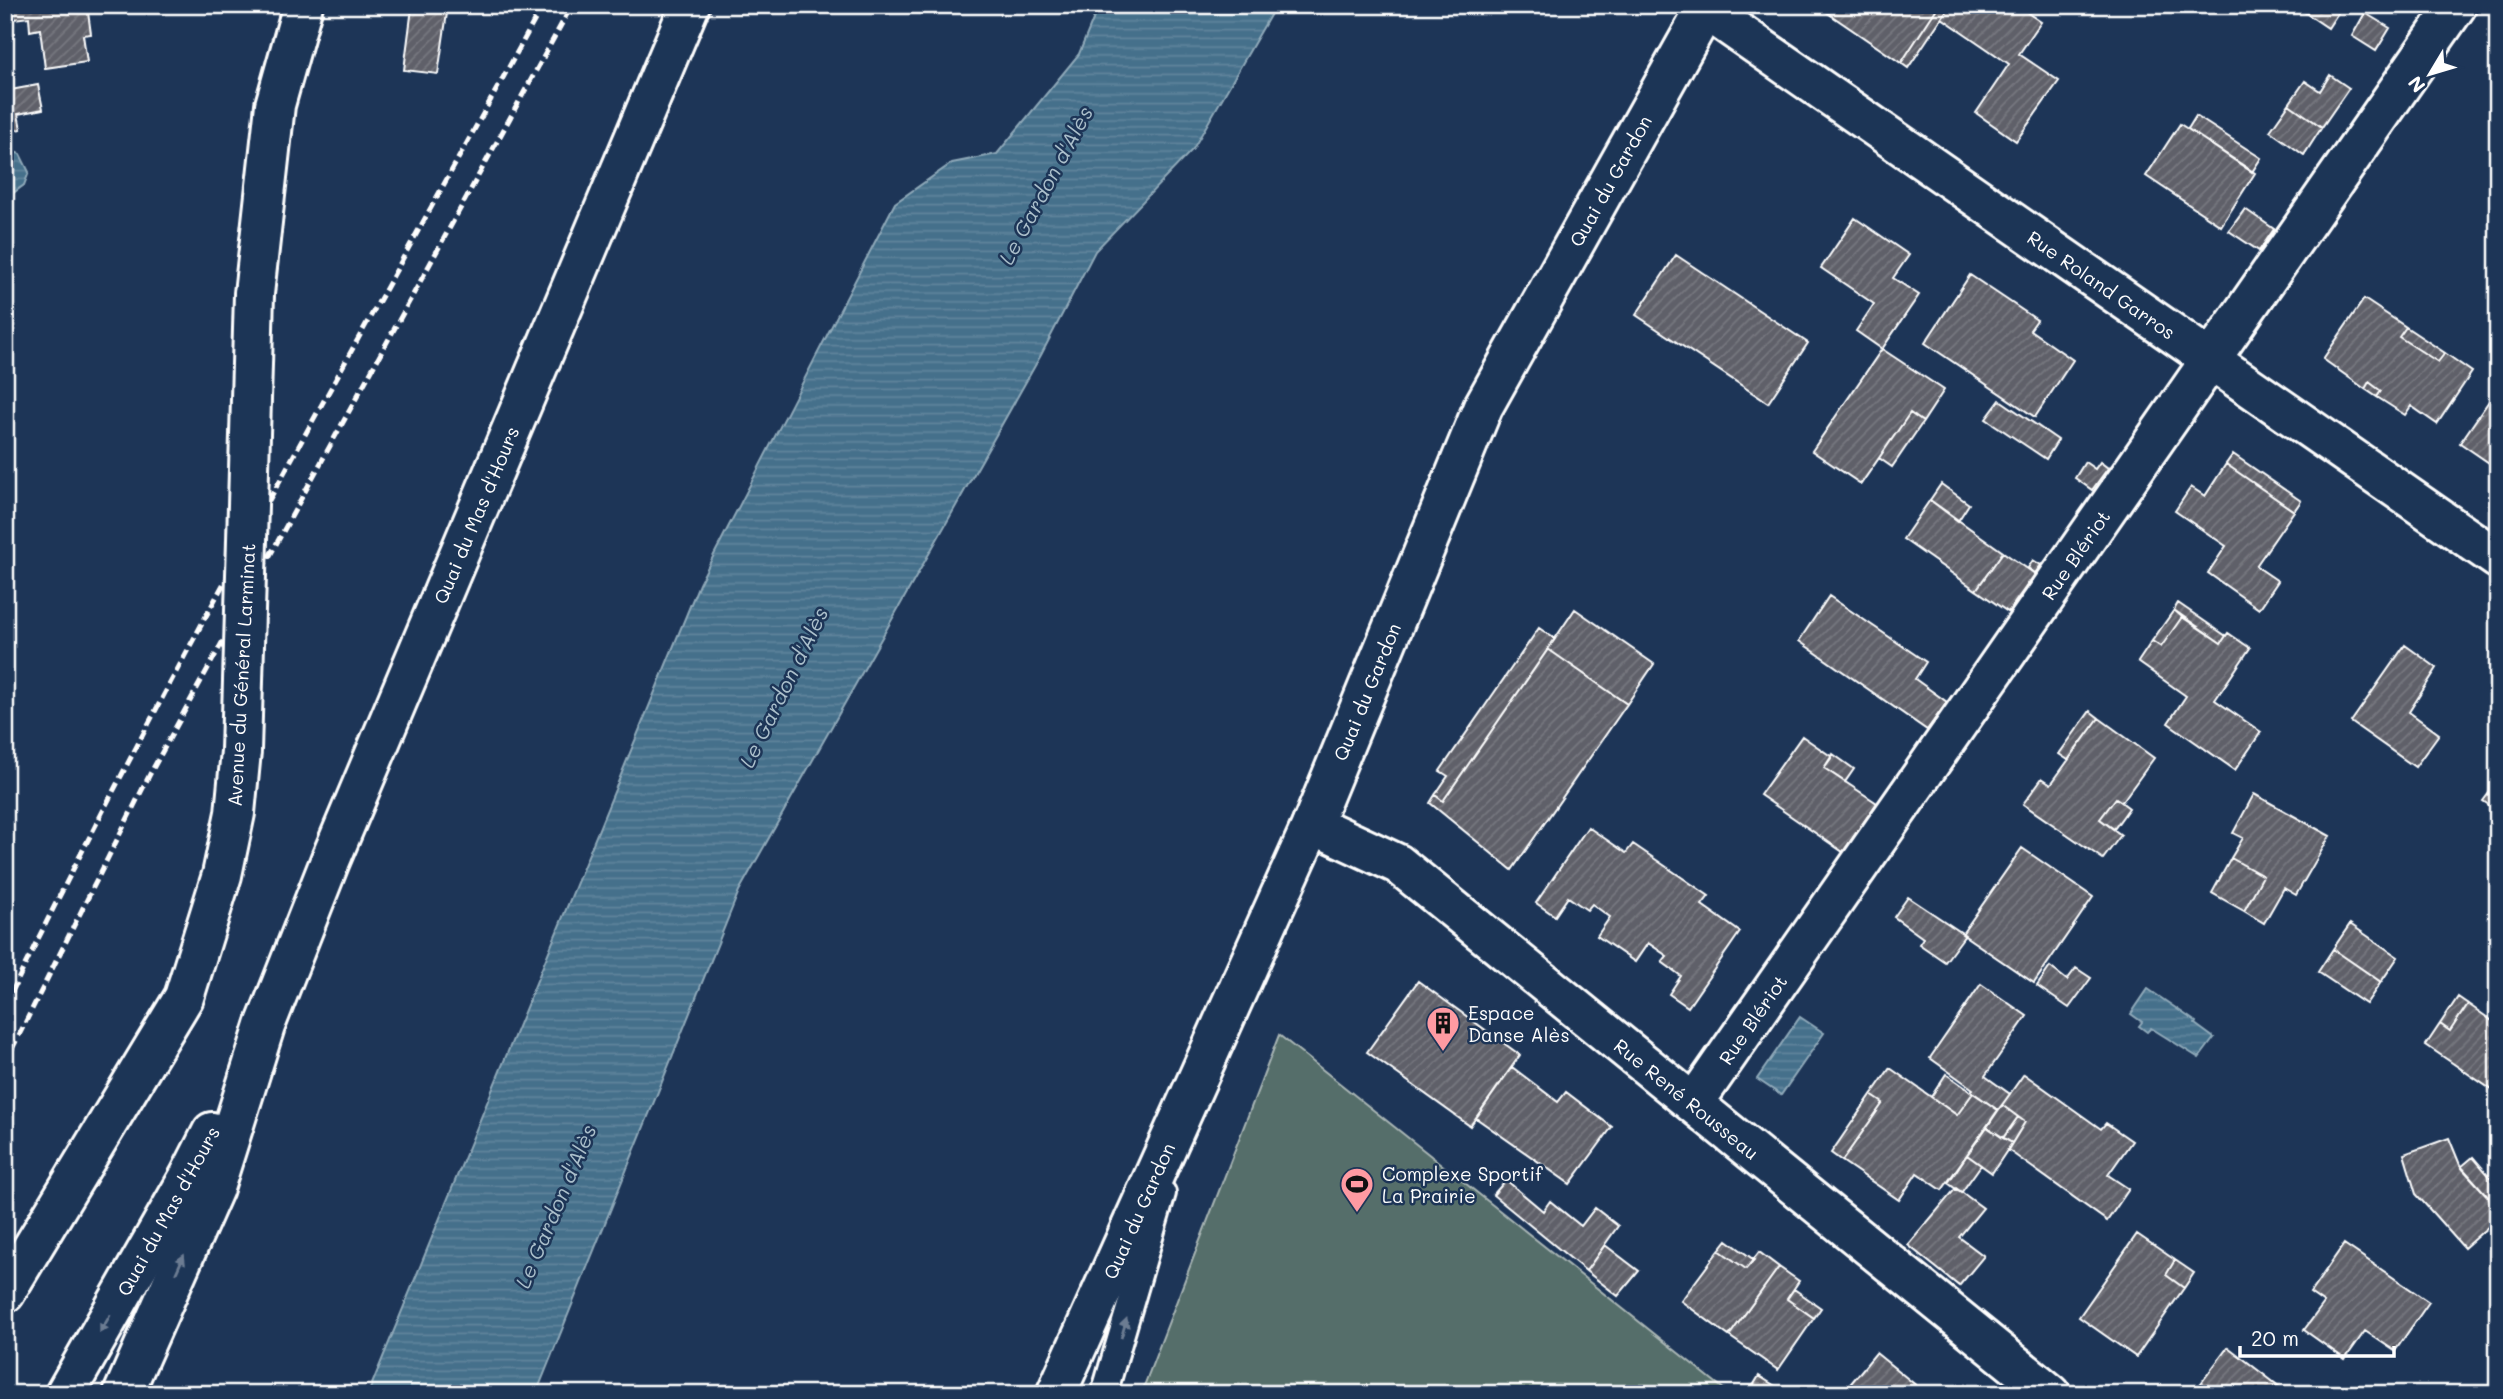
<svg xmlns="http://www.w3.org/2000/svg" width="2503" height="1399" font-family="Mali,sans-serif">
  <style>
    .park { fill: #546e6b; stroke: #aab6b5; stroke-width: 2 }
    .water { fill: url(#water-rules); stroke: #8fa9b9; stroke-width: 2 }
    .building { fill: url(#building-hatch); stroke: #fff; stroke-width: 2 }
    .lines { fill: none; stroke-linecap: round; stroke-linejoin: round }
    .lane-casing { stroke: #fff; stroke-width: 30 }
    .street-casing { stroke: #fff; stroke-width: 44 }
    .secondary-casing { stroke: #fff; stroke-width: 44 }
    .lane { stroke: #1d3557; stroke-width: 24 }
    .street { stroke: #1d3557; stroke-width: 38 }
    .secondary { stroke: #1d3557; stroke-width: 38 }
    .rail { stroke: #fff; stroke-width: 5; stroke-dasharray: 10 5; stroke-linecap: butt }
    .secondary-bridge-casing { stroke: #fff; stroke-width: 44; stroke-linecap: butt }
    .secondary-bridge { stroke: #1d3557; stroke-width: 38 }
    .oneway { fill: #6c7c92 }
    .labels { text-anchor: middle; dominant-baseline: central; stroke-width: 5; stroke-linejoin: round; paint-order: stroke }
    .street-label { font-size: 19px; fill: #fff; stroke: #1d3557 }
    .poi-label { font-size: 19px; fill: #fff; stroke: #1d3557; text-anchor: start }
    .water-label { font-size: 21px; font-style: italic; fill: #abbfcb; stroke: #1d3557 }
  </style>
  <defs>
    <pattern id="water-rules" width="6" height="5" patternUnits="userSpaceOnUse" patternTransform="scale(1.75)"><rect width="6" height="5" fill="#45708b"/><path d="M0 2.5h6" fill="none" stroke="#61859c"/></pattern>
    <pattern id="building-hatch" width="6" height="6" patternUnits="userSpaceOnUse" patternTransform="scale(1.75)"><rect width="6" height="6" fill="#5f6069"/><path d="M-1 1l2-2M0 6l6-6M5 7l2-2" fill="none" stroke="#777880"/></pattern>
  </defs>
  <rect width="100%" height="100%" fill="#1d3557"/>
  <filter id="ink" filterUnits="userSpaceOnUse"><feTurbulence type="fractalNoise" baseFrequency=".0143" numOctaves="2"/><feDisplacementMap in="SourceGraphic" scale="14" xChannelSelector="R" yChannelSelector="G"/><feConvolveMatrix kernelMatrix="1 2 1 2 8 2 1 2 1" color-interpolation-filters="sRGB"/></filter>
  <g filter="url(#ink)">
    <!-- park -->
    <path class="park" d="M1279 1035 1730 1394H1141Z"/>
    <!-- water -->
    <path class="water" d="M1099 5H1276L1193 149 1095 251 1041 355 739 891 536 1394H368L699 584 895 203 952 163 997 154 1079 54Z
      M5 151H12L20 154 29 172 24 185 12 194 5 209Z
      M2148 989 2196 1022 2195 1024 2214 1038 2199 1058 2151 1028 2147 1032 2139 1026 2142 1022 2131 1014Z
      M1800 1017 1824 1033 1781 1095 1757 1079Z"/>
    <!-- building -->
    <path class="building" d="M5 5H87L91 34 83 35 87 62 45 68 40 29 30 31 29 17 5 20Z
      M1816 5H1939L1901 63Z
      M1939 5 1949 7 1908 68 1901 63Z
      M1950 5H2016L2041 22 2019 54 2059 81 2016 141 1976 113 2009 64 1942 18Z
      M2294 5H2343L2328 28Z
      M412 8 447 13 438 74 404 70Z
      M2365 13 2390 28 2376 51 2352 36Z
      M2330 75 2349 88 2322 127 2289 104 2305 81 2320 91Z
      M38 85 43 109 18 114 21 129 5 132V91Z
      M2289 104 2322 127 2304 155 2270 131Z
      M2196 116 2261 158 2252 172 2188 129Z
      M2180 124 2255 173 2221 226 2146 176Z
      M2245 209 2274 229 2259 251 2229 231Z
      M1855 218 1909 255 1893 278 1919 295 1882 349 1856 331 1874 304 1821 268Z
      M1676 255 1808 343 1768 403 1636 315Z
      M1970 275 2037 320 2030 330 2073 360 2035 417 1925 343Z
      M2364 299 2406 327 2399 337 2438 362 2445 353 2472 372 2437 424 2411 406 2405 415 2377 397 2381 391 2369 382 2365 389 2323 359Z
      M2406 327 2445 353 2438 362 2399 337Z
      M1882 349 1944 390 1923 422 1910 413 1861 484 1812 451Z
      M2369 382 2381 391 2377 397 2365 389Z
      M2498 388V469L2460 443Z
      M2000 400 2058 440 2046 459 1986 419Z
      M1910 413 1923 422 1892 467 1879 458Z
      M2233 454 2301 501 2294 511 2226 464Z
      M2085 462 2095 469 2100 462 2108 468 2092 490 2075 478Z
      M2226 464 2294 511 2256 566 2278 581 2259 609 2208 573 2226 546 2175 511 2191 487 2205 496Z
      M1941 484 1969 504 1958 521 1930 500Z
      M1930 500 2003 552 1976 590 1903 539Z
      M2003 552 2035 574 2008 612 1976 590Z
      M2033 560 2041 565 2035 573 2028 568Z
      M1829 596 1926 662 1915 679 1947 702 1927 730 1799 641Z
      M2178 603 2226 636 2221 643 2174 610Z
      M1575 609 1654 664 1627 704 1548 649Z
      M2174 610 2182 617 2161 647 2152 641Z
      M2182 617 2221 643 2228 633 2250 648 2215 700 2261 732 2235 770 2168 723 2186 696 2138 662 2152 641 2161 647Z
      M1539 628 1555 639 1443 801 1435 795 1448 776 1440 771Z
      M2405 645 2437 668 2409 712 2439 734 2415 767 2351 722Z
      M1548 649 1627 704 1512 870 1430 803 1435 795 1443 801Z
      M2090 711 2099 718 2068 760 2059 754Z
      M2099 718 2154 758 2122 802 2116 798 2100 819 2121 835 2103 859 2023 804 2042 778 2051 784Z
      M1802 736 1832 757 1824 768 1877 803 1843 852 1760 795Z
      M1833 754 1854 769 1845 782 1824 768Z
      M2498 781V811L2483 801Z
      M2254 794 2330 836 2296 895 2284 888 2264 923 2244 911 2263 876 2231 858 2243 838 2233 833Z
      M2116 798 2129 808 2114 829 2100 819Z
      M1588 827 1626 853 1633 844 1709 896 1702 905 1740 932 1688 1007 1669 994 1681 976 1662 962 1667 956 1648 943 1635 962 1597 936 1610 917 1592 904 1587 910 1568 897 1555 916 1536 903Z
      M2022 848 2093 897 2034 983 1962 934Z
      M2231 858 2263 876 2244 911 2212 893Z
      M1908 897 1965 935 1945 962 1919 944 1923 938 1894 917Z
      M2350 924 2398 957 2381 982 2333 949Z
      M2333 949 2381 982 2366 1004 2318 972Z
      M2050 967 2067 980 2076 968 2091 978 2069 1008 2037 986Z
      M1418 981 1520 1055 1470 1126 1367 1052Z
      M1981 984 2027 1016 1985 1076 2010 1094 1998 1110 1971 1091 1973 1089 1930 1058Z
      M2458 997 2468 1004 2450 1031 2440 1024Z
      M2468 1004 2498 1025V1094L2426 1045 2440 1024 2450 1031Z
      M1512 1067 1558 1102 1566 1092 1612 1127 1570 1184 1476 1118Z
      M1890 1068 1957 1115 1973 1093 1998 1110 1942 1190 1917 1173 1899 1200 1842 1161 1883 1103 1871 1095Z
      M1946 1074 1973 1093 1957 1115 1931 1097Z
      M2024 1074 2101 1129 2106 1123 2132 1141 2108 1175 2129 1189 2107 1221 2008 1150 2025 1122 2002 1105Z
      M1871 1095 1883 1103 1842 1161 1831 1153Z
      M2002 1105 2018 1117 2003 1138 1987 1127Z
      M2018 1117 2025 1122 2012 1143 2003 1138Z
      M1987 1127 2012 1143 1992 1173 1967 1155Z
      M2449 1138 2460 1165 2498 1208V1218L2464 1248 2416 1194 2404 1154Z
      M1967 1155 1981 1165 1961 1193 1948 1183Z
      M2473 1157 2498 1186V1208L2461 1167Z
      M1506 1180 1543 1211 1550 1201 1581 1226 1595 1208 1618 1226 1586 1271 1493 1195Z
      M1956 1188 1983 1208 1959 1237 1984 1256 1959 1286 1908 1245Z
      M2137 1234 2175 1260 2166 1275 2184 1288 2136 1357 2079 1317Z
      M1727 1240 1754 1260 1746 1269 1719 1250Z
      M2344 1244 2429 1302 2395 1351 2365 1331 2345 1359 2304 1330 2324 1303 2310 1293Z
      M1605 1245 1639 1271 1618 1296 1586 1271Z
      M1719 1250 1746 1269 1759 1252 1779 1267 1729 1336 1681 1301Z
      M2175 1260 2194 1273 2184 1288 2166 1275Z
      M1779 1267 1799 1281 1787 1299 1814 1318 1778 1370 1729 1336Z
      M1794 1289 1821 1308 1814 1318 1787 1299Z
      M2228 1347 2289 1394H2193Z
      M1876 1353 1923 1391 1921 1394H1842Z
      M1759 1376 1788 1394H1748Z"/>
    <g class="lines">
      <defs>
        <path id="lane" d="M1104 1394 1163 1193"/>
        <g id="street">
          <path id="s1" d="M1705 9 2498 559"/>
          <path id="s2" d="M1312 824 1398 864 2051 1394"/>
          <path id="s3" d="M1694 1103 2457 5"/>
        </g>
        <g id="secondary">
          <path d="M254 294 275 105 303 5"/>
          <path d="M5 1293 184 997 222 875 235 813 241 751"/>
          <path d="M65 1394 189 1177 212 1132"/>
          <path id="s4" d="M123 1394 214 1188 265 1026 330 861 690 5"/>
          <path id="s5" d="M1056 1394 1312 824 1483 407 1708 5"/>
        </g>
      </defs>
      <!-- lane casing -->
      <use href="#lane" class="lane-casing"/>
      <!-- street casing -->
      <use href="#street" class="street-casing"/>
      <!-- secondary casing -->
      <use href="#secondary" class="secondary-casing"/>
      <!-- lane -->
      <use href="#lane" class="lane"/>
      <!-- street -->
      <use href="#street" class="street"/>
      <!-- secondary -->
      <use href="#secondary" class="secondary"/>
      <!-- rail -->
      <path class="rail" d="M5 1006C171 665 361 337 543 5
        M5 1063 150 774 572 5"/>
      <defs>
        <path id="secondary-bridge" d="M241 751 254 294"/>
      </defs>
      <!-- secondary-bridge casing -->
      <use href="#secondary-bridge" class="secondary-bridge-casing"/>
      <!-- secondary-bridge -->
      <use href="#secondary-bridge" class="secondary-bridge"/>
    </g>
    <!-- one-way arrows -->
    <defs><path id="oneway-solid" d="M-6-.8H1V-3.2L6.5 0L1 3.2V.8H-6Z" transform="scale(1.75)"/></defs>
    <g class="oneway">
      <use href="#oneway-solid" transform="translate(180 1264) rotate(-66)"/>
      <use href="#oneway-solid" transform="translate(105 1324) rotate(120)"/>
      <use href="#oneway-solid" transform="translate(1124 1328) rotate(-74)"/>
    </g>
  </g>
  <!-- icons -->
  <defs>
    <symbol id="building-pin" viewBox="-11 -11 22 30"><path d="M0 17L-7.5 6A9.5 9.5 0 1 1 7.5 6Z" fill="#ff9aa2" stroke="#1d3557"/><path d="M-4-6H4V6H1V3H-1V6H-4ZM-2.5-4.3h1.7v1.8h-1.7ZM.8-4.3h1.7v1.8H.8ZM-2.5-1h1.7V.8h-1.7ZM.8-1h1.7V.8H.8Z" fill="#111"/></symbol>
    <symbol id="stadium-pin" viewBox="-11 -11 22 30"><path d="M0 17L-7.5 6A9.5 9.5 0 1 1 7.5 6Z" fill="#ff9aa2" stroke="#1d3557"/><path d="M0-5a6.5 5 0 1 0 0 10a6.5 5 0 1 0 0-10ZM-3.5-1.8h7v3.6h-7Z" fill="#111"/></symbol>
  </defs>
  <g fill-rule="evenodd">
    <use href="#building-pin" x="1424" y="1004" width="38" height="52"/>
    <use href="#stadium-pin" x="1338" y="1165" width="38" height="52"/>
  </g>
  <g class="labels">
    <!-- street labels -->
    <g class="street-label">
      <text stroke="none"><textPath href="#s5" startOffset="1335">Quai du Gardon</textPath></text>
      <text stroke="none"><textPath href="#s1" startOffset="483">Rue Roland Garros</textPath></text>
      <text stroke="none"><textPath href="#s4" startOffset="948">Quai du Mas d'Hours</textPath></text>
      <text stroke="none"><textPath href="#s3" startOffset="668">Rue Blériot</textPath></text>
      <text transform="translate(241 675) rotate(-87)">Avenue du Général Larminat</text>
      <text stroke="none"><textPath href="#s5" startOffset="768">Quai du Gardon</textPath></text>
      <text stroke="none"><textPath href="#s3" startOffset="102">Rue Blériot</textPath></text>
      <text stroke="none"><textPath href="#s2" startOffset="467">Rue René Rousseau</textPath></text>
      <text stroke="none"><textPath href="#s5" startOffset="201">Quai du Gardon</textPath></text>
      <text transform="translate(168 1211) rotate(-61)">Quai du Mas d'Hours</text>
    </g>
    <!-- poi labels -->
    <g class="poi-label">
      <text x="1468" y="1012">Espace<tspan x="1468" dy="22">Danse Alès</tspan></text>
      <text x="1382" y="1173">Complexe Sportif<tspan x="1382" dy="22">La Prairie</tspan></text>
    </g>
    <!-- water labels -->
    <g class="water-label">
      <text transform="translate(1045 185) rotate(-62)">Le Gardon d'Alès</text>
      <text transform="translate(783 687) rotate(-64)">Le Gardon d'Alès</text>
      <text transform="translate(555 1206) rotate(-67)">Le Gardon d'Alès</text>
    </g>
  </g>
  <!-- margin -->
  <rect width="2503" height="1399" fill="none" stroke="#1d3557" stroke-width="28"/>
  <rect x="14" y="14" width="2475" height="1371" fill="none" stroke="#fff" stroke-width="2.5" filter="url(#ink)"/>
  <!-- north arrow -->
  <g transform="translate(2430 74) rotate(232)" stroke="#1d3557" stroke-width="5" paint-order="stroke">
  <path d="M0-5L12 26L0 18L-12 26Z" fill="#ffffff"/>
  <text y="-10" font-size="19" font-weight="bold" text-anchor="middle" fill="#ffffff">N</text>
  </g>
  <!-- scale -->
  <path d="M2240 1346v10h154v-10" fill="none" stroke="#ffffff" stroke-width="3.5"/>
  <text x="2251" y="1346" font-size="21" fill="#ffffff" stroke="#1d3557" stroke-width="5" paint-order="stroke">20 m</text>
</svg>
